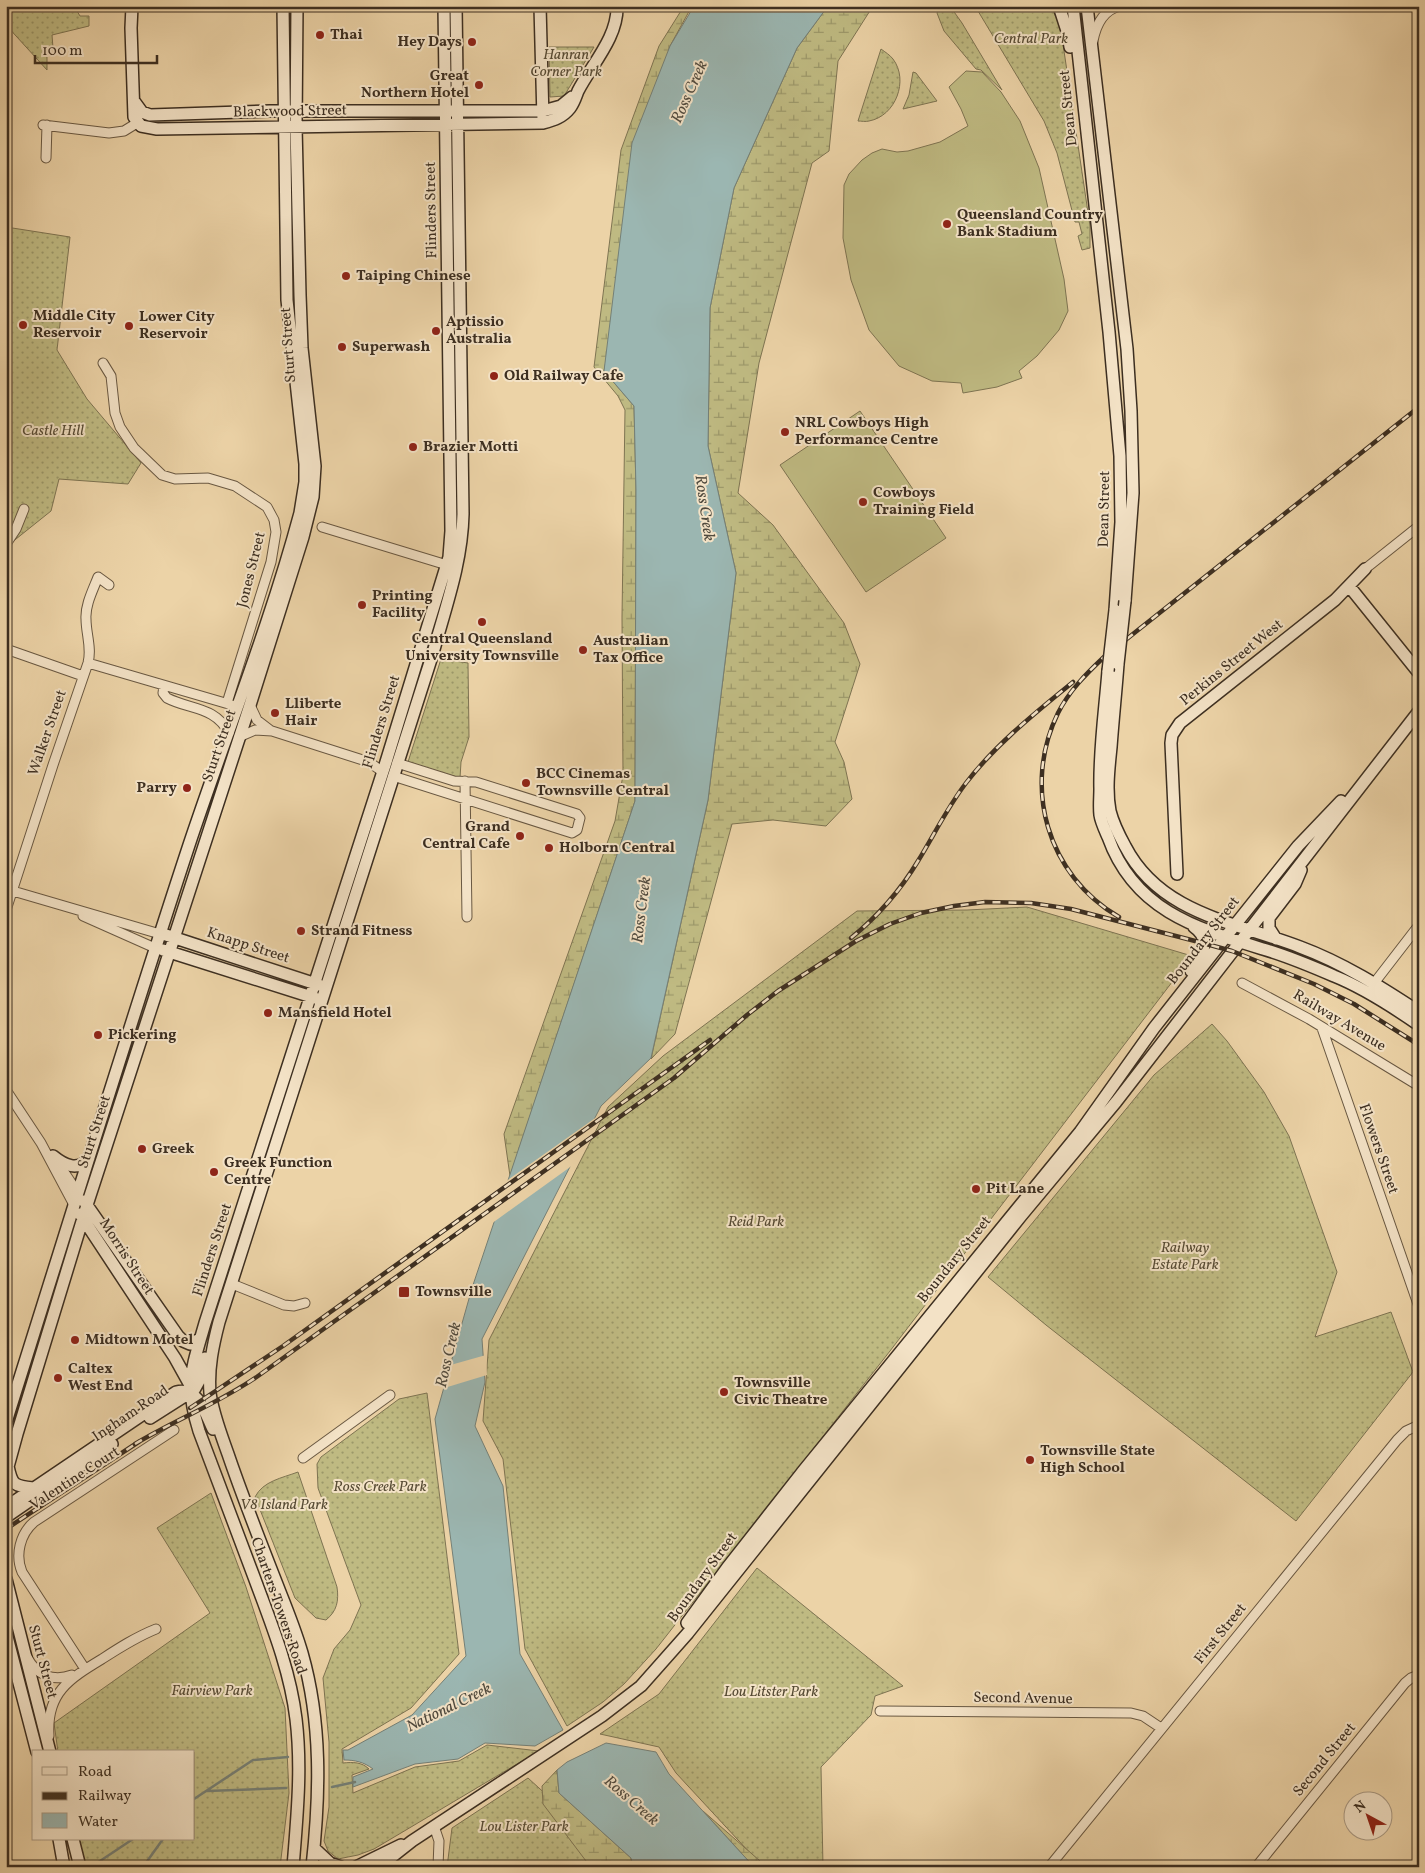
<svg xmlns="http://www.w3.org/2000/svg" width="1425" height="1873" font-family="Vollkorn,serif">
  <style>
    .grass { fill: url(#grass-dots); stroke: #7e7452 }
    .wetland { fill: url(#wetland-marsh); stroke: #7e7452 }
    .pitch { fill: #bfba82; stroke: #7e7452 }
    .water { fill: #9bb6b1; stroke: #758077 }
    .pier { fill: #ecd3a7 }
    .lines { fill: none; stroke-linecap: round; stroke-linejoin: round }
    .stream { stroke: #758077; stroke-width: 2.5 }
    .street-casing { stroke: #695842; stroke-width: 11 }
    .secondary-casing { stroke: #3d2f21; stroke-width: 14 }
    .street { stroke: #f3e2c6; stroke-width: 9 }
    .secondary { stroke: #f3e2c6; stroke-width: 11 }
    .rail-casing { stroke: #3d2f21; stroke-width: 4.5 }
    .rail { stroke: #f3e2c6; stroke-width: 2.5; stroke-dasharray: 8; stroke-linecap: butt }
    .secondary-bridge-casing { stroke: #3d2f21; stroke-width: 14; stroke-linecap: butt }
    .secondary-bridge { stroke: #f3e2c6; stroke-width: 11 }
    .poi-dot { fill: #8f2418; stroke: #f3e2c6; stroke-width: 2 }
    .labels { text-anchor: middle; dominant-baseline: central; stroke-width: 4; stroke-linejoin: round; paint-order: stroke }
    .poi-label { font-size: 15px; font-weight: bold; fill: #3d2f21; stroke: #f3e2c6; text-anchor: start }
    .park-label { font-size: 15px; font-style: italic; fill: #574b34; stroke: #f3e2c6 }
    .street-label { font-size: 15px; fill: #3d2f21; stroke: #f3e2c6 }
    .water-label { font-size: 16px; font-style: italic; fill: #504a3e; stroke: #f3e2c6 }
  </style>
  <defs>
    <pattern id="grass-dots" width="8" height="8" patternUnits="userSpaceOnUse" patternTransform="scale(1.25)"><rect width="8" height="8" fill="#bfba82"/><path d="M2 2h.1M6 6h.1" fill="none" stroke="#9c986a" stroke-width="1.8" stroke-linecap="round"/></pattern>
    <pattern id="wetland-marsh" width="20" height="14" patternUnits="userSpaceOnUse" patternTransform="scale(1.25)"><rect width="20" height="14" fill="#bfba82"/><path d="M1 5h8M5 5V1M11 12h8M15 12V8" fill="none" stroke="#9c986a"/></pattern>
  </defs>
  <rect width="100%" height="100%" fill="#ecd3a7"/>
  <filter id="stains"><feTurbulence type="fractalNoise" baseFrequency=".004" numOctaves="4"/><feColorMatrix values="0 0 0 0 .2 0 0 0 0 .09 0 0 0 0 .02 0 0 0 .5 -.17"/></filter>
  <radialGradient id="worn" r=".72"><stop offset=".6" stop-color="#630" stop-opacity="0"/><stop offset="1" stop-color="#630" stop-opacity=".3"/></radialGradient>
  <!-- grass -->
  <path class="grass" d="M6 6H74L80 16H89V26L52 35 53 48H47V70L6 25Z
    M942 6 952 9 962 23 1002 90 981 70 976 69 944 31 937 13 939 8Z
    M975 6H1050L1060 24 1090 226V248L1082 250 1078 236 1082 234 1079 222H1075L1057 153 1044 121Z
    M549 47H594L564 96 550 97Z
    M881 49C885 52 890 55 893 59 909 80 896 116 869 121 866 122 861 121 858 121Z
    M913 72 916 73 937 101 903 109 909 95Z
    M6 227 70 237 57 350 87 399 141 463 128 484 59 479 51 511 6 547Z
    M441 659 468 663 469 737 461 762 460 778 408 762Z
    M1027 907 1192 956 890 1351 656 1649 624 1684 603 1702 567 1726 525 1649 503 1459 483 1421 489 1340 608 1107 663 1056 857 911 967 910Z
    M1212 1024 1227 1041 1264 1092 1289 1136 1337 1272 1315 1337 1391 1312 1413 1372 1296 1521 1046 1325 988 1277 1154 1075Z
    M427 1393 459 1654 411 1708 342 1749 343 1763C353 1762 362 1762 369 1769L352 1775 353 1793 415 1767 459 1761 487 1745 539 1751 374 1849 358 1855 338 1859 328 1851 324 1841 329 1807V1742L323 1678 334 1649 350 1630 361 1605 318 1488 317 1464 321 1457 399 1399Z
    M298 1472 337 1587C339 1601 337 1611 326 1620L316 1618 295 1598 255 1497C263 1481 282 1478 298 1472Z
    M211 1493 246 1587 285 1708 289 1793 280 1867H86L79 1839H194V1752H58L54 1723 210 1613 157 1528Z
    M757 1568 903 1686 875 1696 871 1715 821 1767 823 1867H763L676 1773 659 1747 600 1734 659 1694Z
    M528 1778 616 1858 620 1867H447L452 1828Z"/>
  <!-- wetland -->
  <path class="wetland" d="M684 6H692L670 46 604 371 634 406 636 490 635 801 510 1176 504 1134 615 821 623 775 622 617 625 410 618 396 594 367 621 150 659 46Z
    M828 6H873L838 61 829 151 812 163 759 363 738 493 773 525 844 623 860 664 835 742 844 762 852 799 826 826 773 820 732 824 675 1034 651 1059 708 800 736 573 708 446 710 308 734 188 797 48Z
    M557 1770 559 1793 631 1858 633 1867H591L586 1861 543 1804 542 1786Z
    M703 1811 760 1861 767 1867H754L752 1865Z"/>
  <!-- pitch -->
  <path class="pitch" d="M966 71 982 72 1001 92 1020 121 1039 168 1064 279 1068 311 1059 330 1037 356 1019 371 1022 378 997 387 963 393 961 383 932 381 899 366 869 330 851 280 843 238 844 185 849 174 862 160 872 153 882 149 897 152 908 151 940 142 968 126 961 109 949 87Z
    M860 411 946 538 866 592 780 465Z"/>
  <!-- water -->
  <path class="water" d="M694 6H828L797 48 734 188 710 308 708 446 736 573 708 800 651 1058 601 1106 482 1339 485 1382 475 1426 503 1486 520 1654 563 1730 535 1746 485 1743 458 1759 415 1764 353 1787V1777L373 1769C364 1762 355 1760 344 1760L343 1750H348L412 1715 466 1656 435 1419 472 1288 635 801 636 490 634 406 604 371 632 143 670 46Z
    M606 1743 656 1752 669 1774 754 1867H633L631 1858 559 1793 557 1770 567 1762Z"/>
  <!-- pier -->
  <path class="pier" d="M598 1116 573 1165 491 1224 505 1182Z
    M486 1355 487 1375 441 1389 447 1366Z"/>
  <g class="lines">
    <!-- stream -->
    <path class="stream" d="M332 1787 355 1782
      M207 1791 286 1788
      M194 1799 253 1760 288 1757
      M91 1867 133 1839
      M143 1867 163 1839"/>
    <defs>
      <path id="street" d="M1093 41C1096 25 1103 10 1120 6
        M43 125 109 133 124 131 137 123
        M46 158 47 125
        M103 363 111 376 115 413 120 427 134 448 162 475 175 479 208 478 235 486 267 507 274 520 276 532 271 562 227 703
        M322 527 447 565
        M6 544 16 529 24 509
        M1365 569 1419 526
        M6 649 83 676
        M88 663 232 705
        M164 686 163 693 167 698C190 710 215 706 229 733
        M250 705 257 720 270 730
        M239 737 255 730 272 731 369 762 383 772
        M393 776 572 833 577 830 580 818 577 814 476 782 454 781 397 763
        M465 781 467 917
        M6 889 160 934
        M6 910 53 765 88 663C92 648 86 634 86 619 85 605 93 590 98 577L109 585
        M83 916 155 948
        M1375 982 1419 925
        M1242 983 1309 1019 1419 1086
        M1322 1028 1419 1307
        M6 1090 41 1143 74 1205
        M56 1160 78 1193
        M232 1284 284 1305 294 1306 305 1303
        M303 1458 390 1395
        M27 1657C36 1675 53 1682 72 1675
        M85 1669 22 1572C15 1555 20 1534 34 1522L174 1430
        M880 1711 1131 1713 1143 1716 1161 1728
        M49 1736C46 1693 69 1679 102 1659 119 1648 136 1637 156 1629
        M434 1826 439 1841 438 1867
        M1049 1867 1397 1440 1406 1431 1419 1425
        M1256 1867 1405 1683 1411 1678 1419 1675"/>
      <path id="secondary" d="M132 6 131 28 134 117 141 126 157 129 543 123C554 120 563 117 570 108 574 103 576 96 578 91 592 64 618 37 617 6
        M540 6 543 119
        M1059 6 1068 34 1070 47
        M1073 6 1109 332 1120 456 1121 522 1115 610
        M1087 6 1127 349 1131 411 1133 493 1125 601
        M134 101 142 112 150 115 270 111H543L561 106 572 97
        M1349 586 1419 673
        M1118 664C1116 691 1113 719 1111 747 1109 767 1106 790 1110 811 1113 823 1119 835 1125 846 1160 914 1235 922 1300 947 1343 963 1381 987 1419 1012
        M1108 671C1105 710 1099 750 1100 789 1100 797 1099 807 1100 815 1101 822 1105 830 1108 837 1134 910 1195 928 1263 949 1287 956 1311 966 1334 976 1364 988 1393 1007 1419 1025
        M1177 874 1171 743 1172 735 1180 723 1335 600 1365 569
        M166 935 319 985
        M1276 939 1269 928V918L1295 884 1301 870
        M163 950 315 998
        M1191 971C1201 956 1213 940 1194 927
        M53 1156C64 1165 78 1172 89 1158
        M84 1201 178 1336 183 1341 190 1344 200 1339
        M80 1214 175 1358 190 1385
        M150 1418 194 1390 199 1381 205 1358
        M6 1422C67 1229 126 1036 189 845 226 734 270 625 300 513L305 482V464L287 300 283 6
        M8 1466C12 1486 15 1486 34 1488
        M6 1474 17 1434 87 1205 250 705 303 537 313 497 315 466 302 348 300 295 296 127 297 6
        M6 1507 176 1392C199 1387 205 1413 213 1429
        M6 1517 112 1444
        M6 1579 50 1752
        M687 1623 727 1568 804 1470 1080 1132 1154 1028 1235 925 1298 846 1341 801
        M6 1633 37 1752
        M59 1839 64 1867
        M73 1839 80 1867
        M314 1848 330 1863 341 1867
        M293 1867C297 1817 302 1768 296 1719 290 1669 271 1623 254 1577 236 1528 217 1480 199 1431 184 1383 192 1369 205 1323L386 762 449 557 451 531 444 6
        M312 1867C320 1795 322 1723 302 1653 296 1632 288 1612 280 1592 262 1546 244 1501 228 1454 221 1434 213 1414 210 1393 208 1368 213 1345 219 1322L433 653C446 606 462 562 463 514L456 6
        M356 1867 401 1845
        M379 1867 412 1841 602 1716 641 1686 688 1633 1021 1216 1116 1102 1419 711"/>
    </defs>
    <!-- street casing -->
    <use href="#street" class="street-casing"/>
    <!-- secondary casing -->
    <use href="#secondary" class="secondary-casing"/>
    <!-- street -->
    <use href="#street" class="street"/>
    <!-- secondary -->
    <use href="#secondary" class="secondary"/>
    <defs>
      <path id="rail" d="M1119 917C1047 875 1022 787 1058 713 1069 691 1086 674 1104 657L1419 407
        M851 938C878 916 900 891 918 861 934 835 947 808 966 783 996 744 1035 713 1073 682
        M190 1408 283 1346 710 1040
        M135 1444C175 1420 219 1403 258 1376L674 1078 747 1015 778 991 856 941 890 924 921 913 954 906 985 902 1031 903 1071 909 1199 942 1232 951 1314 984 1354 1004 1419 1045
        M6 1529 140 1441"/>
    </defs>
    <!-- rail casing -->
    <use href="#rail" class="rail-casing"/>
    <!-- rail -->
    <use href="#rail" class="rail"/>
    <defs>
      <path id="secondary-bridge" d="M1118 664 1125 601
        M1108 671 1115 610"/>
    </defs>
    <!-- secondary-bridge casing -->
    <use href="#secondary-bridge" class="secondary-bridge-casing"/>
    <!-- secondary-bridge -->
    <use href="#secondary-bridge" class="secondary-bridge"/>
  </g>
  <!-- markers -->
  <g class="poi-dot">
    <circle cx="320" cy="35" r="5"/>
    <circle cx="472" cy="42" r="5"/>
    <circle cx="479" cy="85" r="5"/>
    <circle cx="947" cy="224" r="5"/>
    <circle cx="346" cy="276" r="5"/>
    <circle cx="23" cy="325" r="5"/>
    <circle cx="129" cy="326" r="5"/>
    <circle cx="436" cy="331" r="5"/>
    <circle cx="342" cy="347" r="5"/>
    <circle cx="494" cy="376" r="5"/>
    <circle cx="785" cy="432" r="5"/>
    <circle cx="413" cy="447" r="5"/>
    <circle cx="863" cy="502" r="5"/>
    <circle cx="362" cy="605" r="5"/>
    <circle cx="482" cy="622" r="5"/>
    <circle cx="583" cy="650" r="5"/>
    <circle cx="275" cy="713" r="5"/>
    <circle cx="526" cy="783" r="5"/>
    <circle cx="187" cy="788" r="5"/>
    <circle cx="520" cy="836" r="5"/>
    <circle cx="549" cy="848" r="5"/>
    <circle cx="301" cy="931" r="5"/>
    <circle cx="268" cy="1013" r="5"/>
    <circle cx="98" cy="1035" r="5"/>
    <circle cx="142" cy="1149" r="5"/>
    <circle cx="214" cy="1172" r="5"/>
    <circle cx="976" cy="1189" r="5"/>
    <rect x="398" y="1286" width="12" height="12" rx="2.5"/>
    <circle cx="75" cy="1340" r="5"/>
    <circle cx="58" cy="1378" r="5"/>
    <circle cx="724" cy="1392" r="5"/>
    <circle cx="1030" cy="1460" r="5"/>
  </g>
  <g class="labels">
    <!-- poi labels -->
    <g class="poi-label">
      <text x="330" y="35">Thai</text>
      <text x="462" y="42" text-anchor="end">Hey Days</text>
      <text x="469" y="76" text-anchor="end">Great<tspan x="469" dy="17">Northern Hotel</tspan></text>
      <text x="957" y="215">Queensland Country<tspan x="957" dy="17">Bank Stadium</tspan></text>
      <text x="356" y="276">Taiping Chinese</text>
      <text x="33" y="316">Middle City<tspan x="33" dy="17">Reservoir</tspan></text>
      <text x="139" y="317">Lower City<tspan x="139" dy="17">Reservoir</tspan></text>
      <text x="446" y="322">Aptissio<tspan x="446" dy="17">Australia</tspan></text>
      <text x="352" y="347">Superwash</text>
      <text x="504" y="376">Old Railway Cafe</text>
      <text x="795" y="423">NRL Cowboys High<tspan x="795" dy="17">Performance Centre</tspan></text>
      <text x="423" y="447">Brazier Motti</text>
      <text x="873" y="493">Cowboys<tspan x="873" dy="17">Training Field</tspan></text>
      <text x="372" y="596">Printing<tspan x="372" dy="17">Facility</tspan></text>
      <text x="482" y="639" text-anchor="middle">Central Queensland<tspan x="482" dy="17">University Townsville</tspan></text>
      <text x="593" y="641">Australian<tspan x="593" dy="17">Tax Office</tspan></text>
      <text x="285" y="704">Lliberte<tspan x="285" dy="17">Hair</tspan></text>
      <text x="536" y="774">BCC Cinemas<tspan x="536" dy="17">Townsville Central</tspan></text>
      <text x="177" y="788" text-anchor="end">Parry</text>
      <text x="510" y="827" text-anchor="end">Grand<tspan x="510" dy="17">Central Cafe</tspan></text>
      <text x="559" y="848">Holborn Central</text>
      <text x="311" y="931">Strand Fitness</text>
      <text x="278" y="1013">Mansfield Hotel</text>
      <text x="108" y="1035">Pickering</text>
      <text x="152" y="1149">Greek</text>
      <text x="224" y="1163">Greek Function<tspan x="224" dy="17">Centre</tspan></text>
      <text x="986" y="1189">Pit Lane</text>
      <text x="415" y="1292">Townsville</text>
      <text x="85" y="1340">Midtown Motel</text>
      <text x="68" y="1369">Caltex<tspan x="68" dy="17">West End</tspan></text>
      <text x="734" y="1383">Townsville<tspan x="734" dy="17">Civic Theatre</tspan></text>
      <text x="1040" y="1451">Townsville State<tspan x="1040" dy="17">High School</tspan></text>
    </g>
    <!-- park labels -->
    <g class="park-label">
      <text x="1031" y="39">Central Park</text>
      <text x="566" y="55">Hanran<tspan x="566" dy="17">Corner Park</tspan></text>
      <text x="53" y="431">Castle Hill</text>
      <text x="756" y="1222">Reid Park</text>
      <text x="1185" y="1248">Railway<tspan x="1185" dy="17">Estate Park</tspan></text>
      <text x="380" y="1487">Ross Creek Park</text>
      <text x="284" y="1505">V8 Island Park</text>
      <text x="212" y="1691">Fairview Park</text>
      <text x="771" y="1692">Lou Litster Park</text>
      <text x="524" y="1827">Lou Lister Park</text>
    </g>
    <!-- street labels -->
    <g class="street-label">
      <text transform="translate(1069 108) rotate(-96)">Dean Street</text>
      <text transform="translate(290 112) rotate(-1)">Blackwood Street</text>
      <text transform="translate(432 210) rotate(-91)">Flinders Street</text>
      <text transform="translate(289 345) rotate(-94)">Sturt Street</text>
      <text transform="translate(1105 509) rotate(-89)">Dean Street</text>
      <text transform="translate(252 570) rotate(-76)">Jones Street</text>
      <text transform="translate(1232 663) rotate(-39)">Perkins Street West</text>
      <text transform="translate(382 722) rotate(-73)">Flinders Street</text>
      <text transform="translate(48 733) rotate(-71)">Walker Street</text>
      <text transform="translate(220 746) rotate(-71)">Sturt Street</text>
      <text transform="translate(1204 941) rotate(-52)">Boundary Street</text>
      <text transform="translate(248 946) rotate(18)">Knapp Street</text>
      <text transform="translate(1339 1021) rotate(31)">Railway Avenue</text>
      <text transform="translate(95 1132) rotate(-72)">Sturt Street</text>
      <text transform="translate(1378 1149) rotate(71)">Flowers Street</text>
      <text transform="translate(213 1250) rotate(-72)">Flinders Street</text>
      <text transform="translate(126 1257) rotate(57)">Morris Street</text>
      <text transform="translate(955 1260) rotate(-51)">Boundary Street</text>
      <text transform="translate(131 1414) rotate(-34)">Ingham Road</text>
      <text transform="translate(75 1479) rotate(-33)">Valentine Court</text>
      <text transform="translate(703 1578) rotate(-54)">Boundary Street</text>
      <text transform="translate(278 1606) rotate(71)">Charters Towers Road</text>
      <text transform="translate(1221 1634) rotate(-51)">First Street</text>
      <text transform="translate(42 1662) rotate(75)">Sturt Street</text>
      <text transform="translate(1023 1699) rotate(1)">Second Avenue</text>
      <text transform="translate(1325 1760) rotate(-51)">Second Street</text>
    </g>
    <!-- water labels -->
    <g class="water-label">
      <text transform="translate(690 92) rotate(-66)">Ross Creek</text>
      <text transform="translate(704 508) rotate(82)">Ross Creek</text>
      <text transform="translate(642 910) rotate(-83)">Ross Creek</text>
      <text transform="translate(449 1355) rotate(-77)">Ross Creek</text>
      <text transform="translate(449 1708) rotate(-26)">National Creek</text>
      <text transform="translate(631 1801) rotate(41)">Ross Creek</text>
    </g>
  </g>
  <!-- margin -->
  <rect width="1425" height="1873" fill="none" stroke="#ecd3a7" stroke-width="25"/>
  <rect x="8" y="8" width="1410" height="1858" fill="none" stroke="#3d2f21" stroke-width="2.5"/>
  <rect x="12" y="12" width="1400" height="1848" fill="none" stroke="#3d2f21"/>
  <!-- legend -->
  <rect x="32" y="1750" width="162" height="90" fill="#f3e2c6" stroke="#aa9a84"/>
  <rect x="42" y="1767" width="25" height="8" fill="#f3e2c6" stroke="#aa9a84"/>
  <text x="78" y="1776" font-size="15" fill="#3d2f21">Road</text>
  <rect x="42" y="1792" width="25" height="8" fill="#3d2f21" stroke="#aa9a84"/>
  <text x="78" y="1800" font-size="15" fill="#3d2f21">Railway</text>
  <rect x="42" y="1813" width="25" height="15" fill="#9bb6b1" stroke="#aa9a84"/>
  <text x="78" y="1826" font-size="15" fill="#3d2f21">Water</text>
  <!-- north arrow -->
  <g transform="translate(1368 1816) rotate(320)"><circle r="24" fill="#f3e2c6" stroke="#aa9a84"/>
  <path d="M0-4L9 19L0 12L-9 19Z" fill="#8f2418"/>
  <text y="-8" font-size="14" font-weight="bold" text-anchor="middle" fill="#3d2f21">N</text>
  </g>
  <!-- scale -->
  <path d="M35 55v8h122v-8" fill="none" stroke="#3d2f21" stroke-width="2.5"/>
  <text x="42" y="55" font-size="15" fill="#3d2f21" stroke="#f3e2c6" stroke-width="4" paint-order="stroke">100 m</text>
  <rect width="100%" height="100%" filter="url(#stains)"/>
  <rect width="100%" height="100%" fill="url(#worn)"/>
</svg>
